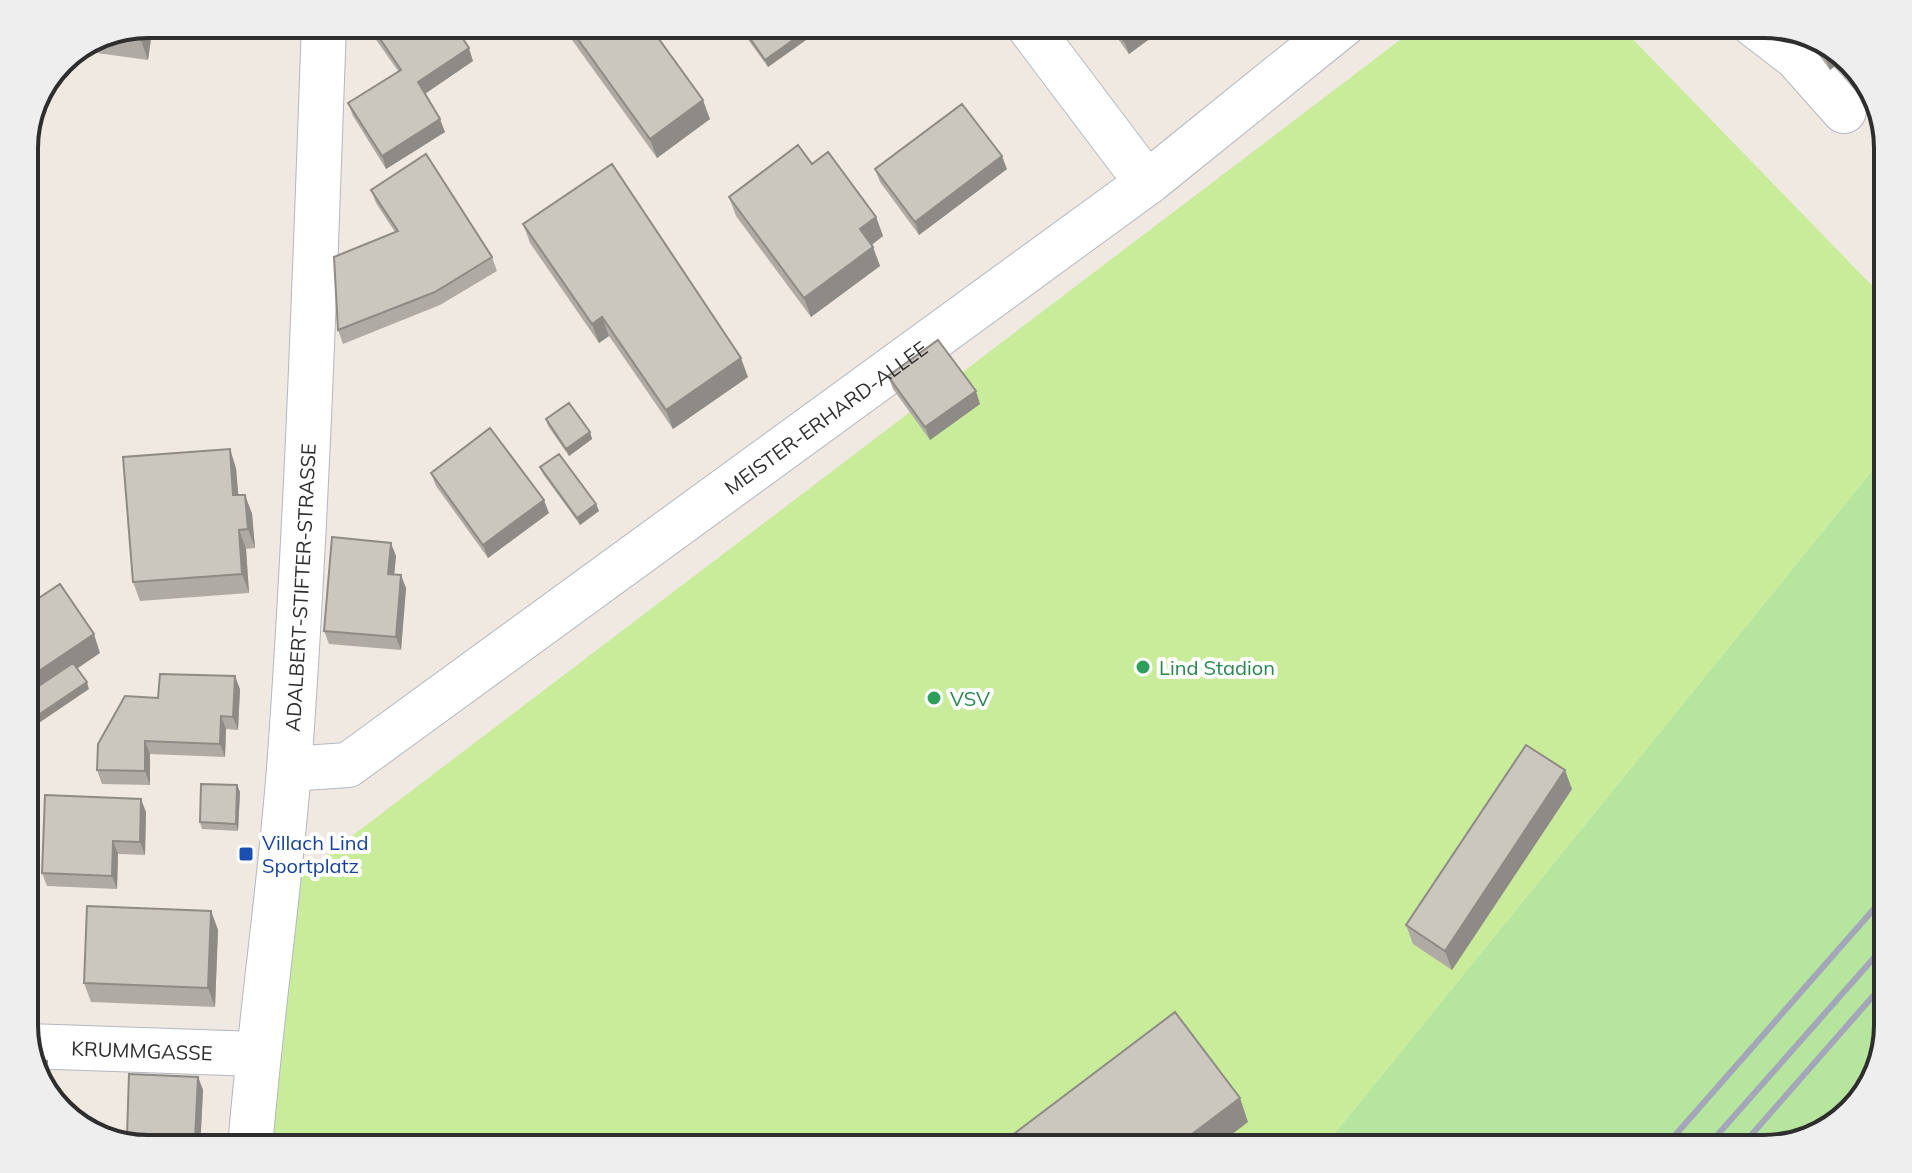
<svg xmlns="http://www.w3.org/2000/svg" width="1912" height="1173" font-family="Mulish,sans-serif">
  <style>
    .green { fill: #b6e59e }
    .pitch { fill: #c9ec9a }
    .lines { fill: none; stroke-linecap: round; stroke-linejoin: round }
    .lane-casing { stroke: #b4b7c1; stroke-width: 26 }
    .street-casing { stroke: #b4b7c1; stroke-width: 46 }
    .lane { stroke: #fff; stroke-width: 24 }
    .street { stroke: #fff; stroke-width: 44 }
    .rail { stroke: #a3a6b8; stroke-width: 6 }
    .wall { fill: #afaba4 }
    .shaded-wall { fill: #8e8b86 }
    .building { fill: #cbc7bf; stroke: #8e8b86; stroke-width: 2 }
    .leisure-dot { fill: #2e9e5b; stroke: #fff; stroke-width: 3 }
    .transit-dot { fill: #1a4fb4; stroke: #fff; stroke-width: 3 }
    .labels { text-anchor: middle; dominant-baseline: central; stroke-width: 8; stroke-linejoin: round; paint-order: stroke }
    .street-label { font-size: 20px; fill: #2e2e2e; stroke: #fff }
    .leisure-label { font-size: 20px; fill: #27864d; stroke: #fff; text-anchor: start }
    .transit-label { font-size: 20px; fill: #164399; stroke: #fff; text-anchor: start }
    .rim { fill: none; stroke: #2e2e2e; stroke-width: 4 }
  </style>
  <rect width="100%" height="100%" fill="#efe9e1"/>
  <!-- green -->
  <path class="green" d="M1888 451V1026L1871 1088 1826 1133 1765 1149H1322Z"/>
  <!-- pitch -->
  <path class="pitch" d="M1421 24H1618L1888 302V451L1322 1149H271L290 883Z"/>
  <g class="lines">
    <defs>
      <path id="lane" d="M1299 24 1316 47"/>
      <g id="street">
        <path d="M1027 24 1147 183"/>
        <path d="M1753 24 1796 57 1844 111"/>
        <path id="s1" d="M289 769 348 765 1147 183 1344 24"/>
        <path id="s2" d="M28 1046 257 1054"/>
        <path id="s3" d="M250 1149C260 1022 279 896 289 769 307 521 315 272 324 24"/>
      </g>
    </defs>
    <!-- lane casing -->
    <use href="#lane" class="lane-casing"/>
    <!-- street casing -->
    <use href="#street" class="street-casing"/>
    <!-- lane -->
    <use href="#lane" class="lane"/>
    <!-- street -->
    <use href="#street" class="street"/>
    <!-- rail -->
    <path class="rail" d="M1663 1149 1888 893
      M1705 1149 1888 942
      M1739 1149 1888 979"/>
  </g>
  <!-- wall -->
  <path class="wall" d="M148 24H153L148 60 82 51Z
    M369 24H453L473 61 425 94 445 132 386 169 353 116 348 103 398 71 372 34Z
    M566 24H648L710 119 657 158 572 40Z
    M1107 24H1170L1129 54Z
    M742 27 806 40 768 67 744 34Z
    M1804 35 1827 41 1830 70Z
    M812 164 876 217 883 236 872 245 880 266 811 317 736 216 729 197Z
    M875 169H1007L919 235 880 182Z
    M371 190 492 257 497 271 440 305 343 344 338 330 395 232 376 203Z
    M523 224 748 377 673 429 609 336 599 343 530 243Z
    M888 376 980 404 930 440 893 389Z
    M546 419 590 432 592 439 569 456 548 426Z
    M540 467 596 504 599 511 580 525 543 474Z
    M236 468 238 495H245L252 514 255 548 246 549 249 593 140 601 133 582Z
    M431 473 549 513 488 558 436 486Z
    M396 556 394 574 406 588 401 650 329 644 324 631Z
    M240 689 238 730 226 729 225 757 150 754V785L102 784 97 770 158 698Z
    M237 785 240 792 238 831 202 829 200 822Z
    M1572 789 1452 970 1413 944 1406 925Z
    M146 812 145 855 118 854 117 889 47 886 42 873Z
    M211 911 218 930 215 1007 91 1002 84 983Z
    M24 964 35 965 37 972 35 1012 24 1011Z
    M198 1077 203 1090 200 1149H148L129 1144 127 1136Z"/>
  <!-- shaded-wall -->
  <path class="shaded-wall" d="M148 24H153L148 60 141 40 143 26Z
    M710 24H721L712 31Z
    M886 24H899L882 36 879 29Z
    M1098 24H1106L1099 29Z
    M1147 24H1170L1129 54 1124 41Z
    M803 33 806 40 768 67 765 60Z
    M469 48 473 61 423 95 418 82Z
    M1835 50 1845 59 1830 70 1825 57Z
    M703 100 710 119 657 158 650 139Z
    M440 119 445 132 386 169 382 156Z
    M1002 156 1007 169 919 235 915 222Z
    M876 217 883 236 867 248 860 229Z
    M873 247 880 266 811 317 804 298Z
    M602 317 609 336 599 343 592 324Z
    M741 358 748 377 673 429 666 410Z
    M976 391 980 404 930 440 925 427Z
    M590 432 592 439 569 456 566 449Z
    M230 449 236 468 240 514 233 495Z
    M245 495 252 514 255 548 248 529Z
    M544 500 549 513 488 558 483 545Z
    M596 504 599 511 580 525 577 518Z
    M239 530 246 549 249 593 242 574Z
    M391 543 396 556 393 587 388 574Z
    M401 575 406 588 401 650 396 637Z
    M94 634 100 653 24 705V681Z
    M235 676 240 689 238 730 233 717Z
    M87 682 89 689 27 731 25 724Z
    M221 716 226 729 225 757 220 744Z
    M145 741 150 754V785L145 771Z
    M1565 770 1572 789 1452 970 1445 951Z
    M237 785 240 792 238 831 236 824Z
    M141 799 146 812 145 855 140 842Z
    M113 841 118 854 117 889 112 876Z
    M211 911 218 930 215 1007 208 988Z
    M35 965 37 972 35 1012 33 1005Z
    M47 1061 49 1068 48 1095 46 1093Z
    M198 1077 203 1090 200 1149H199L195 1139Z
    M1240 1098 1248 1122 1213 1149H1172Z"/>
  <!-- building -->
  <path class="building" d="M370 24H453L469 48 418 82 440 119 382 156 348 103 401 70Z
    M567 24H648L703 100 650 139Z
    M746 24H797L803 33 765 60 742 27Z
    M876 24H886L879 29Z
    M1112 24H1147L1124 41Z
    M143 26 141 40 116 37Z
    M1810 36 1827 41 1835 50 1825 57Z
    M962 104 1002 156 915 222 875 169Z
    M798 145 812 164 828 152 876 217 860 229 873 247 804 298 729 197Z
    M426 154 492 257 435 292 338 330 334 257 398 231 371 190Z
    M612 164 741 358 666 410 602 317 592 324 523 224Z
    M938 340 976 391 925 427 888 376Z
    M569 403 590 432 566 449 546 419Z
    M490 428 544 500 483 545 431 473Z
    M230 449 233 495H245L248 529 239 530 242 574 133 582 123 457Z
    M559 454 596 504 577 518 540 467Z
    M332 537 391 543 388 574 401 575 396 637 324 631Z
    M60 584 94 634 24 681V608Z
    M73 663 87 682 25 724 24 696Z
    M160 674 235 676 233 717 221 716 220 744 145 741V771L97 770 98 744 125 696 158 698Z
    M1526 745 1565 770 1445 951 1406 925Z
    M201 784 237 785 236 824 200 822Z
    M45 795 141 799 140 842 113 841 112 876 42 873Z
    M87 906 211 911 208 988 84 983Z
    M24 964 35 965 33 1005 24 1004Z
    M1175 1012 1240 1098 1172 1149H994Z
    M33 1060 47 1061 46 1093 41 1088Z
    M129 1074 198 1077 195 1139 127 1136Z"/>
  <!-- markers -->
  <g class="leisure-dot">
    <circle cx="1143" cy="667" r="8"/>
    <circle cx="934" cy="698" r="8"/>
  </g>
  <rect class="transit-dot" x="238" y="846" width="16" height="16" rx="4"/>
  <g class="labels">
    <!-- street labels -->
    <g class="street-label">
      <text stroke="none"><textPath href="#s1" startOffset="650">MEISTER-ERHARD-ALLEE</textPath></text>
      <text stroke="none"><textPath href="#s3" startOffset="564">ADALBERT-STIFTER-STRASSE</textPath></text>
      <text stroke="none"><textPath href="#s2" startOffset="114">KRUMMGASSE</textPath></text>
    </g>
    <!-- leisure labels -->
    <g class="leisure-label">
      <text x="1159" y="667">Lind Stadion</text>
      <text x="950" y="698">VSV</text>
    </g>
    <!-- transit labels -->
    <g class="transit-label">
      <text x="262" y="842">Villach Lind<tspan x="262" dy="23">Sportplatz</tspan></text>
    </g>
  </g>
  <!-- crop -->
  <path d="M0 0H1912V1173H0ZM148 38H1764A110 110 0 0 1 1874 148V1025A110 110 0 0 1 1764 1135H148A110 110 0 0 1 38 1025V148A110 110 0 0 1 148 38Z" fill="#eee" fill-rule="evenodd"/>
  <path class="rim" d="M148 38H1764A110 110 0 0 1 1874 148V1025A110 110 0 0 1 1764 1135H148A110 110 0 0 1 38 1025V148A110 110 0 0 1 148 38Z"/>
</svg>
